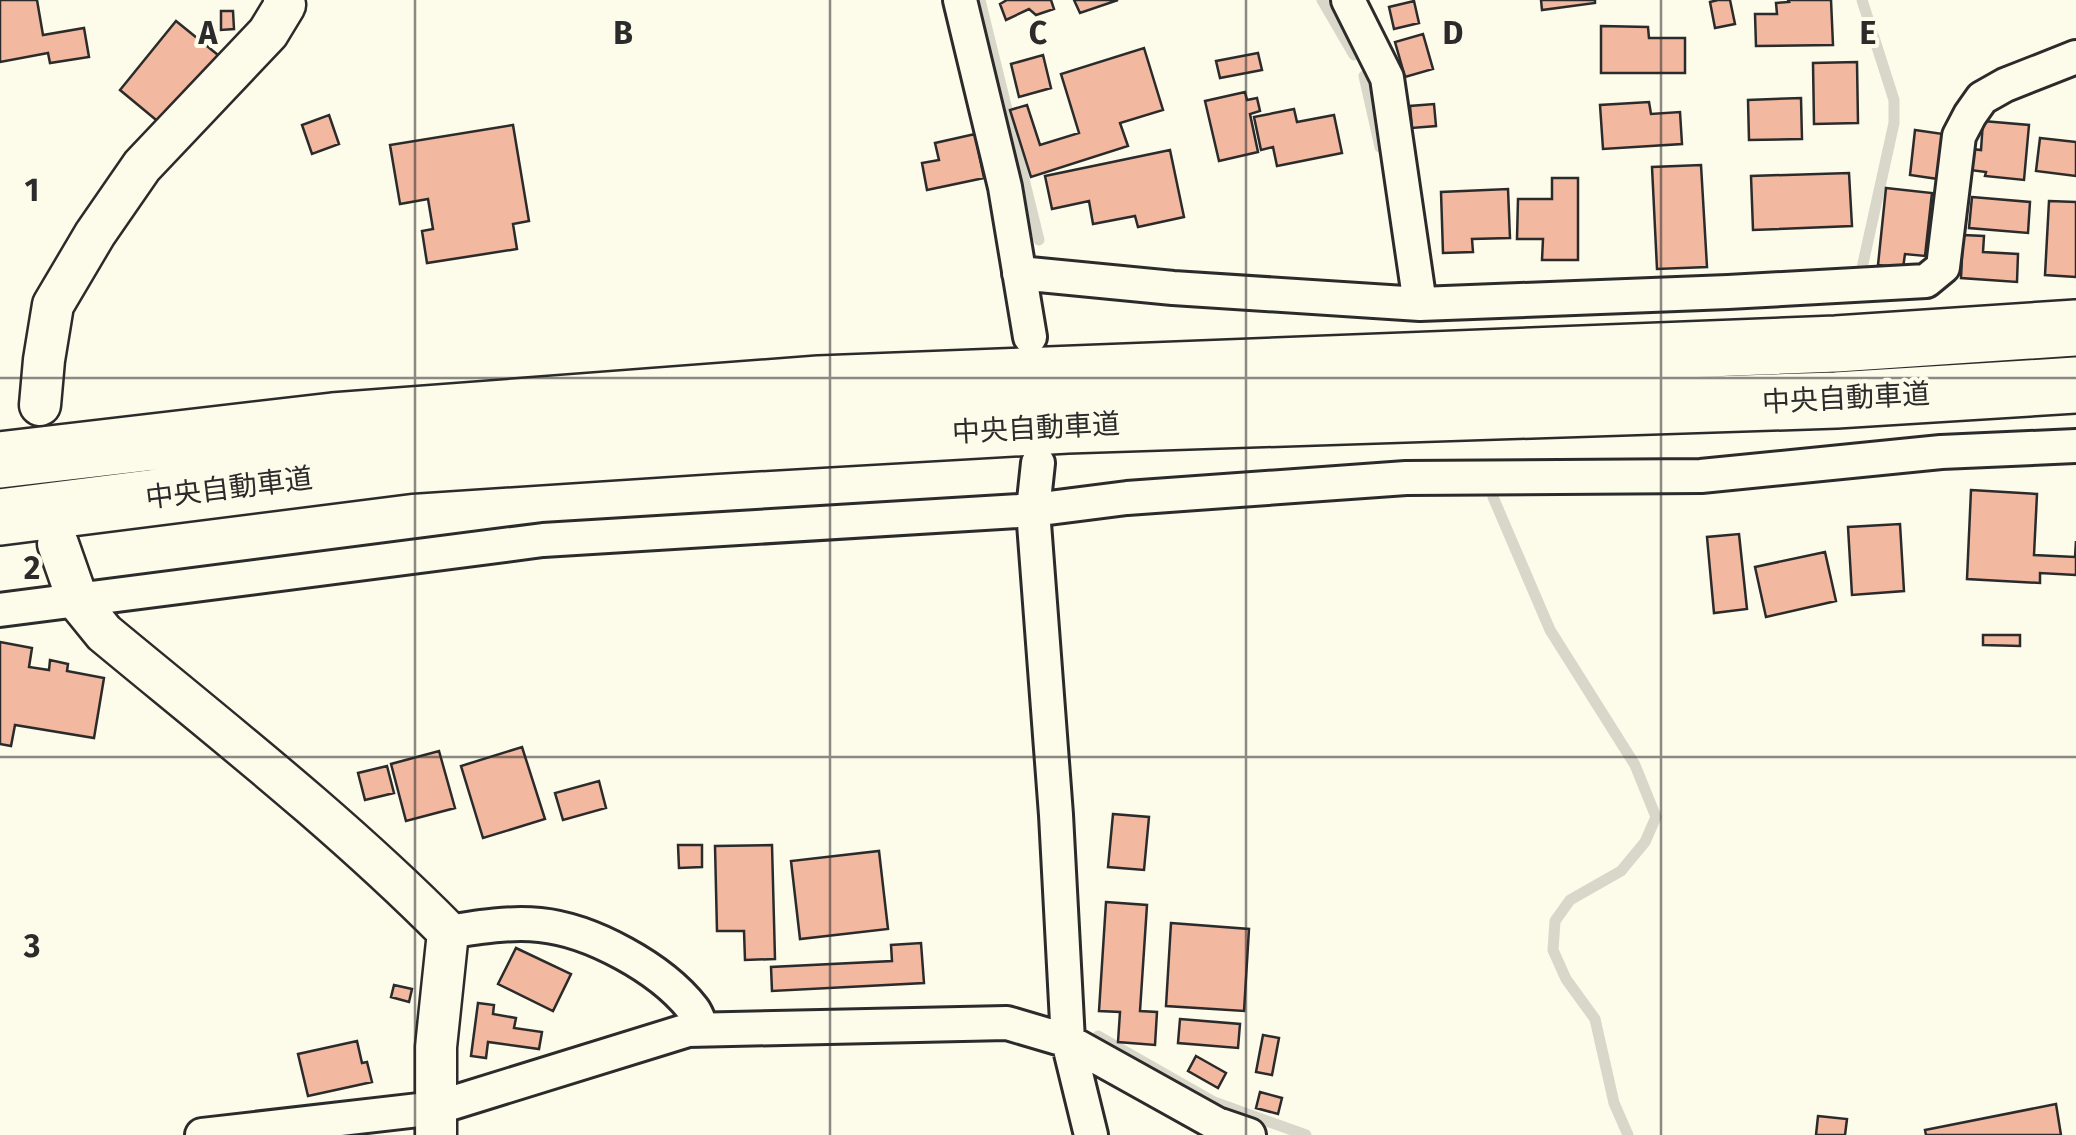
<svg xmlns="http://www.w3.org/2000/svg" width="2076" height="1135" font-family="'Fira Sans','Noto Sans JP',sans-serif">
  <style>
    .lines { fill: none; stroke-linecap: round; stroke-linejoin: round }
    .stream { stroke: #d8d7c9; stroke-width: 11 }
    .building { fill: #f2b8a0; stroke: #2b2b2b; stroke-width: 2.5 }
    .minor-casing { stroke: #2b2b2b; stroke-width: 38 }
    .tertiary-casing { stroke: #2b2b2b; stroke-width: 45 }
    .motorway-casing { stroke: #2b2b2b; stroke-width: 60 }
    .minor { stroke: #fdfbea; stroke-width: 32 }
    .tertiary { stroke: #fdfbea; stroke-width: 40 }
    .motorway { stroke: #fdfbea; stroke-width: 55 }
    .grid { fill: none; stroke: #2b2b2b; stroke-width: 2.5; stroke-opacity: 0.55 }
    .labels { text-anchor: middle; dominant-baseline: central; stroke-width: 8; stroke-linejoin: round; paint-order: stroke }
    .street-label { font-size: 28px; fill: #2b2b2b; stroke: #fdfbea }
    .grid-label { font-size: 32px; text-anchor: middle; font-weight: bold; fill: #2b2b2b; stroke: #fdfbea; stroke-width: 8; stroke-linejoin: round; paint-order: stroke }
  </style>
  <rect width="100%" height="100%" fill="#fdfbea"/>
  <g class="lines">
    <!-- stream -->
    <path class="stream" d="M980 0 1039 240
      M1322 0 1354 55
      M1364 76 1380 147
      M1862 268 1894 123V100L1862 0
      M1493 497 1550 630 1635 765 1656 817 1645 842 1621 871 1570 900 1555 921 1553 950 1566 979 1595 1019 1614 1103 1628 1135
      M1098 1036 1214 1102 1306 1135"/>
  </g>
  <!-- building -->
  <path class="building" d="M0 0H37L43 35 84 28 89 57 50 63 48 53 0 62Z
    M1007 0H1051L1054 9 1036 15 1029 9 1006 20 1000 4Z
    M1074 0H1118L1080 13Z
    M1541 0H1595V3L1542 10Z
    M1718 0H1730L1735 24 1715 28 1710 2Z
    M1788 0H1831L1833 45 1756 46 1755 14H1777L1776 3 1789 2Z
    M1414 1 1419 23 1394 29 1389 7Z
    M221 11H233L234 29 221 30Z
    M176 21 218 55 161 124 120 90Z
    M1601 26 1648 27 1649 38H1685V73H1601Z
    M1423 34 1433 69 1405 77 1395 42Z
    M1144 48 1163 110 1120 123 1128 146 1031 177 1010 110 1027 105 1040 145 1079 133 1061 74Z
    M1258 53 1262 70 1220 78 1216 61Z
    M1043 55 1051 88 1019 97 1011 64Z
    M1857 62 1858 123 1814 124 1813 63Z
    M1245 92 1247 100 1257 98 1260 111 1250 114 1258 152 1219 161 1205 101Z
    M1801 98 1802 139 1749 140 1748 100Z
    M1649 102 1651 114 1680 112 1682 144 1603 149 1600 105Z
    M1434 104 1436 126 1412 128 1410 106Z
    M1294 109 1297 122 1334 115 1342 153 1277 166 1273 147 1261 150 1254 117Z
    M329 115 339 144 312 154 302 125Z
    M1983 121 2029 125 2024 180 1985 176 1986 172 1970 170 1972 149 1981 150Z
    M513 125 529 221 513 224 517 249 427 263 422 231 433 229 428 199 400 204 390 145Z
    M1915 130 1943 134 1938 179 1910 175Z
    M975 134 984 178 927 190 922 163 939 160 935 143Z
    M2040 138 2076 142V176L2036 171Z
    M1170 150 1184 217 1138 227 1135 216 1093 224 1089 201 1052 209 1045 176Z
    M1701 165 1707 267 1657 269 1652 167Z
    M1849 173 1852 226 1753 230 1751 176Z
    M1552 178H1578V260H1542L1543 239H1517L1518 199H1552Z
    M1886 188 1932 193 1925 256 1905 254 1903 268 1878 265Z
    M1508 189 1510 238 1472 239 1473 252 1443 253 1441 192Z
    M1972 197 2030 202 2028 233 1969 228Z
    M2049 201 2076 202V277L2045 275Z
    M1963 235 1984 236 1983 252 2018 254 2017 282 1961 278Z
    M1971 490 2037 494 2034 555 2075 557 2076 541V575L2040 573V583L1967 579Z
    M1900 524 1904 591 1852 595 1848 527Z
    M1739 534 1747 609 1714 613 1707 537Z
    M1825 552 1836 601 1766 617 1755 567Z
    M1983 635H2020V646L1983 645Z
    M0 642 32 648 29 667 49 670 50 660 68 664 67 671 104 678 94 738 15 725 11 746 0 744Z
    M522 747 545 819 483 838 461 766Z
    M439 751 455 808 406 821 391 764Z
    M387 766 394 793 365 800 358 773Z
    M599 781 606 808 563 820 555 793Z
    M1113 814 1149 817 1144 870 1108 867Z
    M678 845H702V867L679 868Z
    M772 845 775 959 745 960 744 931H717L715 846Z
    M879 851 888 929 800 939 791 861Z
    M1106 902 1147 905 1140 1011 1157 1012 1155 1045 1118 1042 1120 1012 1099 1011Z
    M1171 923 1249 929 1244 1011 1166 1006Z
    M921 943 924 983 772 991 771 967 892 961 891 945Z
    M516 948 571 974 553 1011 498 984Z
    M394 985 412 989 409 1002 391 997Z
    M478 1003 494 1005 493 1014 516 1018 514 1028 542 1032 539 1049 488 1042 486 1058 471 1056Z
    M1180 1019 1240 1024 1238 1048 1178 1043Z
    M1263 1035 1279 1038 1272 1075 1256 1072Z
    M357 1041 362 1063 367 1062 372 1082 308 1096 298 1054Z
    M1196 1056 1226 1073 1218 1088 1188 1071Z
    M1260 1092 1282 1098 1278 1114 1256 1108Z
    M2056 1104 2061 1135H1926L1925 1130Z
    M1818 1116 1847 1119 1845 1135H1816Z"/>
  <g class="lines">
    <defs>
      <path id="minor" d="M960 0 1005 187 1030 337
        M1348 0 1387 78 1420 304
        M1019 273 1173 288 1420 304 1728 292 1926 281 1943 267 1959 136 1970 115 1982 98 2005 85 2076 57
        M1038 463 1033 510 1056 815 1068 1041 1091 1135
        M0 610 543 540 1033 510 1127 498 1406 478 1701 476 1941 452 2076 446
        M448 932C479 927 509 922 540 925 591 930 661 968 693 1009 697 1014 700 1023 702 1029
        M202 1135 436 1108 688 1030 1007 1023 1068 1041 1217 1124 1249 1135"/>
      <path id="tertiary" d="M40 405 44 360 53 305 95 234 142 166 268 33 285 5 284 0
        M58 544 78 601 104 633C221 730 341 824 448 932L436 1047V1135"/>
      <path id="motorway" d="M0 460 333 421 819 384 1836 344 2076 328
        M0 517 410 465 716 445 1067 425 1836 400 2076 385"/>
    </defs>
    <!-- minor casing -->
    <use href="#minor" class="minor-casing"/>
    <!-- tertiary casing -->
    <use href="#tertiary" class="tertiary-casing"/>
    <!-- motorway casing -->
    <use href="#motorway" class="motorway-casing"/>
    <!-- minor -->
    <use href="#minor" class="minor"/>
    <!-- tertiary -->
    <use href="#tertiary" class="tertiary"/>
    <!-- motorway -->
    <use href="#motorway" class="motorway"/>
  </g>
  <!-- grid -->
  <path class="grid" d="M415 0V1135M830 0V1135M1246 0V1135M1661 0V1135M0 378H2076M0 757H2076"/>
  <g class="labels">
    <!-- street labels -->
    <g class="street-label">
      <text transform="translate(1846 398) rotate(-3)">中央自動車道</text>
      <text transform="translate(1036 428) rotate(-3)">中央自動車道</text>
      <text transform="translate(229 488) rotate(-7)">中央自動車道</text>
    </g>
  </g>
  <g class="grid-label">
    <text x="208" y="44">A</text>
    <text x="623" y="44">B</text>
    <text x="1038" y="44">C</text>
    <text x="1453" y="44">D</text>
    <text x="1868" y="44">E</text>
    <text x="32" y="201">1</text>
    <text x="32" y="579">2</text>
    <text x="32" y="957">3</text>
  </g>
</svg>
